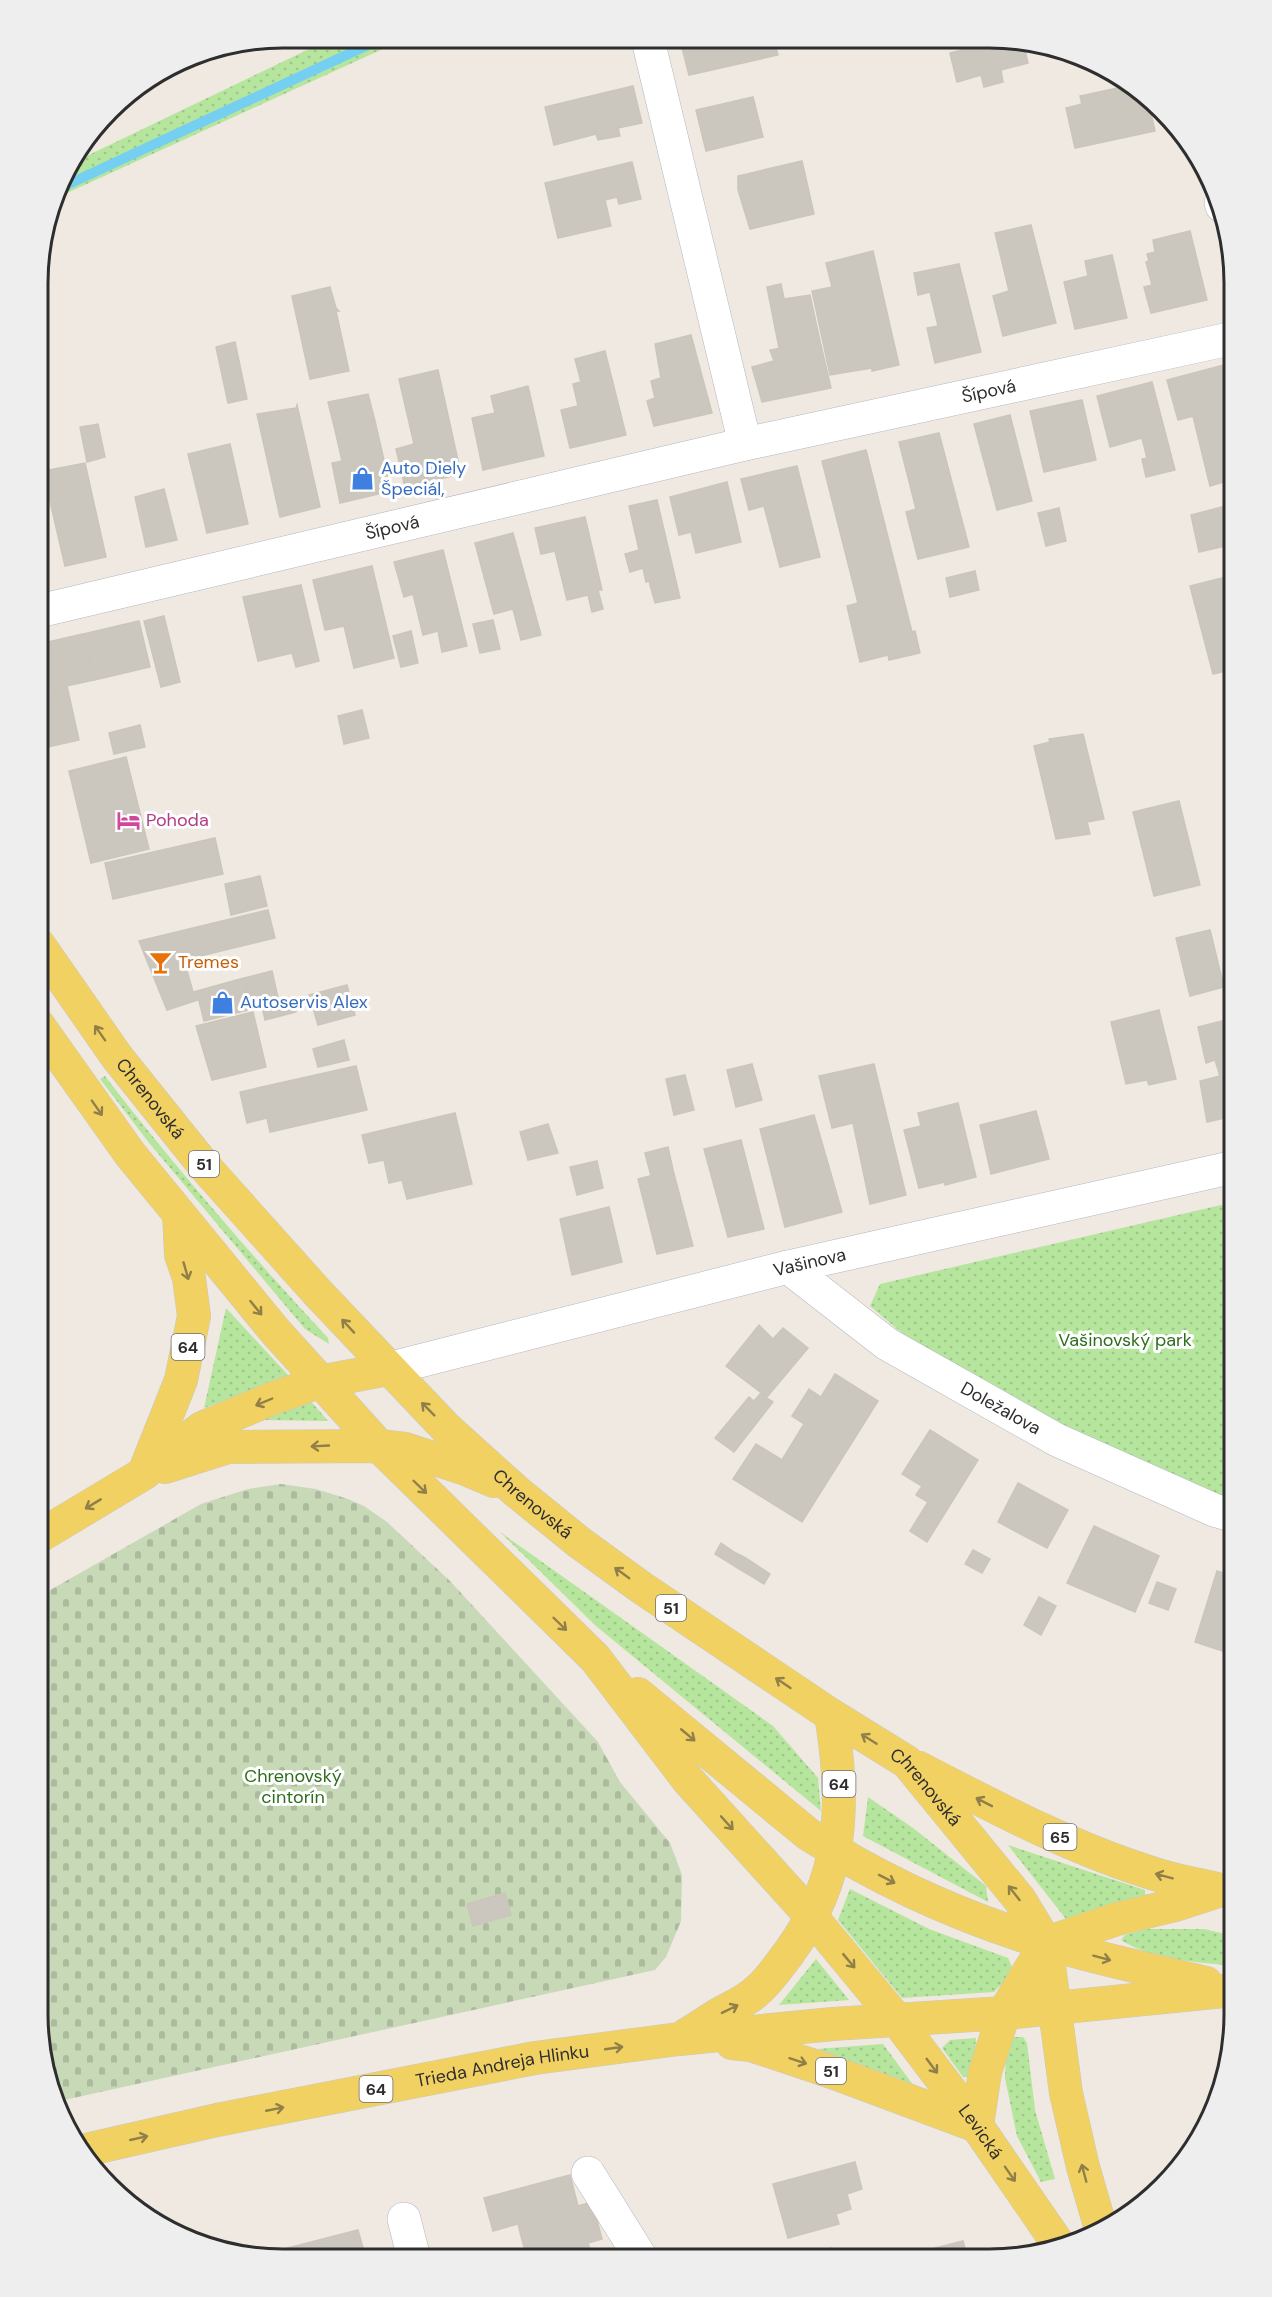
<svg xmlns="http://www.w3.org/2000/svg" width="1272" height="2297" font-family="'DM Sans',sans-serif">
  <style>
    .grass { fill: url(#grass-dots) }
    .cemetery { fill: url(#cemetery-stones) }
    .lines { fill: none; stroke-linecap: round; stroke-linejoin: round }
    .stream { stroke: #75cff0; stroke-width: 10 }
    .building { fill: #cbc7bf; stroke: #cbc5ba; stroke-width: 1.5 }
    .minor-casing { stroke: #b4b7c1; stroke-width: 34 }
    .primary-casing { stroke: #c9c9c9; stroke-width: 34 }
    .minor { stroke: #fff; stroke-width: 33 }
    .primary { stroke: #f2d163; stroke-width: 33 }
    .oneway { stroke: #908048 }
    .labels { text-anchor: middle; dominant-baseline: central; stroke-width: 6; stroke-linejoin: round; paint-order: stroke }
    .shield { fill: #fff; stroke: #6d6d6d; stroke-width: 1.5 }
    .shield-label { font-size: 16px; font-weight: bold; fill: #2e2e2e }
    .street-label { font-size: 18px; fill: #2e2e2e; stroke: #fff }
    .shop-label { font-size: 18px; fill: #366cbe; stroke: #fff; text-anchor: start }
    .hotel-label { font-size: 18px; fill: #b23c85; stroke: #fff; text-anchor: start }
    .food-label { font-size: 18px; fill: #c56008; stroke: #fff; text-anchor: start }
    .park-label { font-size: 18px; fill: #2c6e1b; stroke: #fff }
    .rim { fill: none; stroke: #2e2e2e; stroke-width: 3 }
  </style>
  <defs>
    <pattern id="grass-dots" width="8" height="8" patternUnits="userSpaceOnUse" patternTransform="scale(1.5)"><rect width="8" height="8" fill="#b6e59e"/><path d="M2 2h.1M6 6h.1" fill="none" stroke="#9dc588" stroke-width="1.8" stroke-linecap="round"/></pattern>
    <pattern id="cemetery-stones" width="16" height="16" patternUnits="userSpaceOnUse" patternTransform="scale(1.5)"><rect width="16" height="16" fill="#c8d9b8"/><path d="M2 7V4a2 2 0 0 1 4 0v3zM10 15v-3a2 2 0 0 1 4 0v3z" fill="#acbb9e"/></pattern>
  </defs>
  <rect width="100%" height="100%" fill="#efe9e1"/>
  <!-- grass -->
  <path class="grass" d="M332 38H407L56 198 63 174 70 164Z
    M105 1076C175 1167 250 1254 328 1338L329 1344 305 1329 150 1144 100 1079Z
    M1234 1202V1503L1149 1473 929 1356 870 1306 880 1284Z
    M226 1308 289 1376 204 1408Z
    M308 1398 328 1421 264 1420 261 1414Z
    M500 1532 773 1726 818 1778 821 1811 596 1626Z
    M868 1797 913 1828 986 1886 988 1902 863 1836Z
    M1008 1845 1145 1890V1898L1073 1928Z
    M850 1889 929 1929 1008 1958 1014 1971 994 1992 902 1998 838 1920Z
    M1147 1929H1204L1234 1936V1966C1197 1962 1152 1960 1121 1940L1125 1935Z
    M816 1959 849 2000 779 2005Z
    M1013 2037H1023L1027 2043 1035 2110 1055 2179 1041 2182 1017 2136 1005 2078 1006 2052Z
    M976 2038 973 2078 963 2077 942 2048 950 2040Z
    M883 2044 922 2097 817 2049Z"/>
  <!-- cemetery -->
  <path class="cemetery" d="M281 1484 316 1489 348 1499 364 1506 387 1522 450 1581 598 1742 620 1782 670 1843 682 1875 681 1921 666 1957 655 1970 55 2102 51 2093 38 2014V1597L201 1504 248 1489Z"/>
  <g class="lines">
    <!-- stream -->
    <path class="stream" d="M58 189 383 38"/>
  </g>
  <!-- building -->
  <path class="building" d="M523 39H562L525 48Z
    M680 40 774 41 778 55 689 75Z
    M993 42H1023L1028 63 1001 70 1003 82 984 87 981 75 957 82 950 53Z
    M1131 85 1147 96 1155 131 1075 148 1066 108 1082 104 1080 96Z
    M633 86 642 123 618 128 620 136 598 140 596 134 554 145 545 107Z
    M753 97 763 137 706 151 696 110Z
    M802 161 814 214 750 229 738 190V176Z
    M632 162 641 199 619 204 617 197 605 200 611 226 558 238 545 183Z
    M1031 225 1056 323 1003 336 993 296 1009 291 995 233Z
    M1190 231 1207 300 1151 313 1144 287 1152 285 1146 262 1149 261 1147 254 1155 252 1153 240Z
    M873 251 899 365 872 371V368L830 375 812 291 832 287 826 263Z
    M1112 255 1127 318 1075 329 1064 282 1088 276 1085 261Z
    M959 264 981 352 935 363 927 328 938 326 930 292 918 295 914 273Z
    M781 284 784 299 810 295 820 341 779 348 767 287Z
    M330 287 336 308 339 311H336L349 371 310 379 292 296Z
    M691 335 712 413 654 426 647 401 655 398 651 381 661 378 655 344Z
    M820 341 831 388 762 402 752 367 774 361 770 350Z
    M235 342 247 399 228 403 216 347Z
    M605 351 626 435 570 448 561 410 578 406 573 384 581 382 575 359Z
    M1224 365 1234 407V499H1232L1227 481 1210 486 1193 416 1178 420 1167 380Z
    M438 370 461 474 405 487 396 449 414 444 399 379Z
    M1152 382 1175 470 1146 477 1142 459 1147 458 1142 438 1110 447 1097 396Z
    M528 386 544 456 483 470 472 418 495 413 491 396Z
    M368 394 375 421 335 430 328 402Z
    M1082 400 1096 460 1044 472 1030 411Z
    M297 405 320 507 280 517 257 414 296 408Z
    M1010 415 1032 501 997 510 974 424Z
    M375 421 391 491 340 503 332 463 342 461 335 430Z
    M98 424 105 457 87 462 80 427Z
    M939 433 969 547 918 559 906 512 916 509 899 442Z
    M230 444 248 524 207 533 188 454Z
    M866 450 912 632 915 631 920 653 889 660 888 655 860 662 847 606 858 603 822 461Z
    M85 463 106 557 65 566 43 471Z
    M797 466 820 557 780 567 764 506 749 510 741 479Z
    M727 482 741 542 696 553 691 532 679 535 670 497Z
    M164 489 177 540 146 547 135 497Z
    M657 500 680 598 655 603 649 581 646 582 643 568 630 572 625 554 639 550 629 506Z
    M1222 507 1230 545 1199 552 1191 515Z
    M1059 508 1066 541 1046 546 1038 513Z
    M585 517 602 590H598L603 609 592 612 588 595 567 600 555 551 541 554 535 528Z
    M513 533 541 635 521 640 513 609 494 614 475 543Z
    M443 550 467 646 442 652 438 631 423 635 413 594 404 597 394 562Z
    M372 566 394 658 354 668 344 626 325 630 313 580Z
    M975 571 979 590 950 597 946 578Z
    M1234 575V669L1213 674 1190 586Z
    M301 585 319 661 296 667 292 653 258 661 243 597Z
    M164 616 180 682 161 687 144 621Z
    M493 620 500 649 480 653 473 624Z
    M139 621 150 667 94 680 83 634Z
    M411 631 418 663 401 667 393 636Z
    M83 634 94 680 39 692V644Z
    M67 686 79 740 39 749V692Z
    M362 710 369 738 344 744 338 716Z
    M140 725 145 747 114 754 109 733Z
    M1083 734 1104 819 1087 822 1090 834 1056 839 1034 746 1050 742 1049 739Z
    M126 757 149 849 91 863 69 771Z
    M1179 801 1200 885 1154 896 1133 812Z
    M215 838 223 874 113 899 105 863Z
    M260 876 267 906 231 915 225 884Z
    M268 910 275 938 184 960 193 992 201 999 167 1010 139 941Z
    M1210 930 1224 987 1190 996 1176 938Z
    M272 971 279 1002 252 1009 244 978Z
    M244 978 252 1009 204 1021 199 1001 201 999 193 992Z
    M347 985 355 1015 318 1025 309 995Z
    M293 999 296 1012 265 1020 262 1007Z
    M1159 1010 1176 1079 1149 1085 1147 1080 1126 1084 1111 1022Z
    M253 1012 266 1067 212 1080 196 1026Z
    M1234 1018V1116L1207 1122 1200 1081 1220 1076 1215 1060 1206 1063 1198 1027Z
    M344 1040 349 1060 318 1067 313 1049Z
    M752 1064 762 1100 736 1107 727 1070Z
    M874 1064 906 1195 870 1204 853 1123 832 1128 819 1076Z
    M356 1066 367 1110 270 1132 267 1118 247 1123 240 1092Z
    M685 1075 694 1110 674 1115 666 1079Z
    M958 1103 976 1177 945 1185V1182L919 1188 904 1130 921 1126 918 1113Z
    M1036 1111 1049 1159 991 1174 980 1125Z
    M455 1113 472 1184 407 1199 402 1180 389 1183 384 1160 369 1163 362 1135Z
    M814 1115 842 1212 785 1227 760 1129Z
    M548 1124 558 1153 528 1160 520 1132Z
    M741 1140 764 1229 728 1237 704 1149Z
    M668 1147 673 1170 651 1176 645 1153Z
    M597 1161 603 1188 577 1195 570 1167Z
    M673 1170 693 1246 657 1254 638 1179Z
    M609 1207 622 1262 572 1275 560 1219Z
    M759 1325 773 1339 783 1328 808 1348 767 1397 726 1366Z
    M835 1374 878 1401 802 1522 733 1479 756 1444 782 1460 804 1424 792 1416 809 1389 821 1397Z
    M760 1394 773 1402 734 1452 715 1438 749 1397 754 1401Z
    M930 1430 978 1460 927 1542 910 1531 928 1502 916 1495 922 1486 902 1474Z
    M1018 1483 1068 1510 1047 1548 998 1522Z
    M1094 1526 1159 1556 1135 1612 1067 1583Z
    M721 1543 734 1552 728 1562 715 1554Z
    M973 1550 990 1559 982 1573 965 1564Z
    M734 1552 746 1558 739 1569 728 1562Z
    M746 1558 758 1566 751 1576 739 1569Z
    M758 1566 770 1574 764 1584 751 1576Z
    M1217 1571 1234 1576V1647L1232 1654 1195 1642Z
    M1157 1582 1176 1589 1168 1610 1149 1603Z
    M1039 1597 1056 1606 1041 1635 1024 1625Z
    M505 1893 511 1915 473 1926 467 1904Z
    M855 2162 862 2189 847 2194 851 2209 836 2214 839 2224 788 2238 773 2184Z
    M570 2175 578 2206 592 2202 597 2220 522 2240 518 2224 493 2231 484 2198Z
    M597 2220 602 2239 588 2243 592 2258H521L527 2257 522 2240Z
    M358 2230 366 2258 273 2257 272 2252Z
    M963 2241 968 2259H901L900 2257Z
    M832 2248 835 2259H789Z"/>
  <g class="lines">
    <defs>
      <g id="minor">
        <path d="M648 40 745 444"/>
        <path d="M1221 203 1222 206"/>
        <path id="s1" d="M39 611 745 444 1234 338"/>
        <path id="s2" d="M788 1267 887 1344 1057 1440 1214 1510 1234 1516"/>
        <path id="s3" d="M388 1369 788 1267 1234 1167"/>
        <path d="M588 2173 641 2258"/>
        <path d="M404 2219 414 2258"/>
      </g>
      <g id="primary">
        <path id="s4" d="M39 945 117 1057 206 1168 317 1292 446 1428 517 1492 580 1543 642 1588 831 1715 907 1762 1020 1900 1046 1943 1066 2093 1083 2167 1101 2229"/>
        <path id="s5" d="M39 1026 130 1154 275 1331 379 1446 595 1658 688 1780 811 1916 897 2020 977 2126 1061 2248"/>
        <path d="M165 1467 228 1447 379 1446 405 1449 466 1469 494 1481"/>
        <path d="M144 1473 181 1380 194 1316 189 1278 181 1255 179 1214"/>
        <path d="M38 1537 143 1474 202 1428 271 1399 319 1382 388 1369"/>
        <path d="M638 1694 808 1834C881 1881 963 1918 1046 1943 1098 1959 1153 1970 1206 1983"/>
        <path d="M919 1768C996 1808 1075 1850 1158 1875 1178 1881 1200 1885 1221 1890"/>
        <path d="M686 2035C698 2028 709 2020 721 2013 734 2006 748 2000 759 1989 770 1979 779 1966 788 1954 844 1878 846 1805 831 1715"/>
        <path d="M732 2043 751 2045 832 2072 977 2126"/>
        <path d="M977 2126 985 2072 1004 2013 1046 1943 1117 1919 1175 1905 1221 1890"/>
        <path id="s6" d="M81 2151 217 2120 535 2058 679 2039 833 2024 1004 2013 1234 1990"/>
      </g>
    </defs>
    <!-- minor casing -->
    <use href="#minor" class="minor-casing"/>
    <!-- primary casing -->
    <use href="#primary" class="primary-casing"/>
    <!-- minor -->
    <use href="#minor" class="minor"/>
    <!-- primary -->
    <use href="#primary" class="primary"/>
  </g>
  <!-- one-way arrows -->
  <defs><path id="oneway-shaft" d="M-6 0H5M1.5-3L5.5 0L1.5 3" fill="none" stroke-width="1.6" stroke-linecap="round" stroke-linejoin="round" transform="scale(1.5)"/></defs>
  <g class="oneway">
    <use href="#oneway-shaft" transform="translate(100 1033) rotate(-125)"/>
    <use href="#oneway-shaft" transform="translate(97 1108) rotate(55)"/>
    <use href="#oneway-shaft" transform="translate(186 1271) rotate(74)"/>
    <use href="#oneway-shaft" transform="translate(256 1308) rotate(51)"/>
    <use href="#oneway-shaft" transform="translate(348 1326) rotate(-133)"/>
    <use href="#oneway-shaft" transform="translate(264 1402) rotate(157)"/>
    <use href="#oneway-shaft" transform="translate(428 1409) rotate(-135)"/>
    <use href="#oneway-shaft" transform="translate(320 1446) rotate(177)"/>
    <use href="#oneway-shaft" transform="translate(420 1487) rotate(44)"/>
    <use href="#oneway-shaft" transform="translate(93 1504) rotate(149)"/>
    <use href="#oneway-shaft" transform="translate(622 1573) rotate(-144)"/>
    <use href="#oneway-shaft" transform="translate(560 1624) rotate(44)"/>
    <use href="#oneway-shaft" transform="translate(783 1683) rotate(-146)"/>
    <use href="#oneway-shaft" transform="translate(688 1735) rotate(40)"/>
    <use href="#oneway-shaft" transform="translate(869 1739) rotate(-148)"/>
    <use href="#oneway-shaft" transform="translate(984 1802) rotate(-153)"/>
    <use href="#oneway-shaft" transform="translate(727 1823) rotate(48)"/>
    <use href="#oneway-shaft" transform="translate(1164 1876) rotate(-165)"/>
    <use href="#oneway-shaft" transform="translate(887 1879) rotate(27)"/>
    <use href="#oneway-shaft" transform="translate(1014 1893) rotate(-128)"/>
    <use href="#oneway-shaft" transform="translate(1102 1958) rotate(15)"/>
    <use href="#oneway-shaft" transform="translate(849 1961) rotate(50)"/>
    <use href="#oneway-shaft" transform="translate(730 2009) rotate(-26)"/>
    <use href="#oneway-shaft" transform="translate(614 2048) rotate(-8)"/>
    <use href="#oneway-shaft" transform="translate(798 2061) rotate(18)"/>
    <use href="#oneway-shaft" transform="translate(932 2066) rotate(53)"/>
    <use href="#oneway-shaft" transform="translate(275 2109) rotate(-11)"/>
    <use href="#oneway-shaft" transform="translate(139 2138) rotate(-13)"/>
    <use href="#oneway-shaft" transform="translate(1084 2173) rotate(-105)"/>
    <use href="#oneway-shaft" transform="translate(1010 2174) rotate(55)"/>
  </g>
  <!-- icons -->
  <defs>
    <symbol id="shop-bare" viewBox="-9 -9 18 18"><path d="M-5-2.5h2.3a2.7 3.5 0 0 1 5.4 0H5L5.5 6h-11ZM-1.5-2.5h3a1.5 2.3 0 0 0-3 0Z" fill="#3f7fe0" stroke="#fff" stroke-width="2.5" paint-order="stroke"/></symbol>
    <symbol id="hotel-bare" viewBox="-9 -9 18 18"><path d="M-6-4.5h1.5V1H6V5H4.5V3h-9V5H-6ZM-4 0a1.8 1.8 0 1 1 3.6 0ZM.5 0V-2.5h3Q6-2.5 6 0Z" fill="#d1479c" stroke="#fff" stroke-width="2.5" paint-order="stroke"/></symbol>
    <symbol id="bar-bare" viewBox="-9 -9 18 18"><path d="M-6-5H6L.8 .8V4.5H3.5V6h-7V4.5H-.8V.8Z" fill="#e8710a" stroke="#fff" stroke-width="2.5" paint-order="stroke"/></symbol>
  </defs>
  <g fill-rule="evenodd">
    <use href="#shop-bare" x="346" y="462" width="33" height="33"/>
    <use href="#hotel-bare" x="112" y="804" width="33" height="33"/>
    <use href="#bar-bare" x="144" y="946" width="33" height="33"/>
    <use href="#shop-bare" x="206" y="986" width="33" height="33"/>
  </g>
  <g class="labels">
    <!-- shield labels -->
    <g class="shield">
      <rect x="189" y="1151" width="30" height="26" rx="4.5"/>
      <rect x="171.5" y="1334" width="33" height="26" rx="4.5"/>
      <rect x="656" y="1595" width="30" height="26" rx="4.5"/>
      <rect x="822.5" y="1771" width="33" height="26" rx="4.5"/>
      <rect x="1043.5" y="1824" width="33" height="26" rx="4.5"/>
      <rect x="816" y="2058" width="30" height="26" rx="4.5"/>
      <rect x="359.5" y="2076" width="33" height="26" rx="4.5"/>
    </g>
    <g class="shield-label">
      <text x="204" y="1164">51</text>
      <text x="188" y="1347">64</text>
      <text x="671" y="1608">51</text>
      <text x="839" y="1784">64</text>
      <text x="1060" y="1837">65</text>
      <text x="831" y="2071">51</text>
      <text x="376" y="2089">64</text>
    </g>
    <!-- street labels -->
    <g class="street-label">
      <text stroke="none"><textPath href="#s1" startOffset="975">Šípová</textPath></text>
      <text stroke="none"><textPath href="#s1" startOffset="363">Šípová</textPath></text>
      <text stroke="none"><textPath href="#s4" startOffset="190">Chrenovská</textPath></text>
      <text stroke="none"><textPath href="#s3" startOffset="435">Vašinova</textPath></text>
      <text stroke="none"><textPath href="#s2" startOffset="256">Doležalova</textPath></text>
      <text stroke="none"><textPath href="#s4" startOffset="748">Chrenovská</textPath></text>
      <text stroke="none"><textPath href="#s4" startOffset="1234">Chrenovská</textPath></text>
      <text stroke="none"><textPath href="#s6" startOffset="430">Trieda Andreja Hlinku</textPath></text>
      <text stroke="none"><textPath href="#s5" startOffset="1455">Levická</textPath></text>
    </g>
    <!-- shop labels -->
    <g class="shop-label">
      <text x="381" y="468">Auto Diely<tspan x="381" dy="21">Špeciál,</tspan></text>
      <text x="240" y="1002">Autoservis Alex</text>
    </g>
    <!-- hotel labels -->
    <g class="hotel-label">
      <text x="146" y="820">Pohoda</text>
    </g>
    <!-- food labels -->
    <g class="food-label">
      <text x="178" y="962">Tremes</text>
    </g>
    <!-- park labels -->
    <g class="park-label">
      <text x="1125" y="1340">Vašinovský park</text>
      <text x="293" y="1776">Chrenovský<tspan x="293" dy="21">cintorín</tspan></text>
    </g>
  </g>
  <!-- crop -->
  <path d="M0 0H1272V2297H0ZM283 48H989A235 235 0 0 1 1224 283V2014A235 235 0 0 1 989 2249H283A235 235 0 0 1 48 2014V283A235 235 0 0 1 283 48Z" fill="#eee" fill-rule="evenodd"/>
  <path class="rim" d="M283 48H989A235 235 0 0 1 1224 283V2014A235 235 0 0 1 989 2249H283A235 235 0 0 1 48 2014V283A235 235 0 0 1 283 48Z"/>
</svg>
